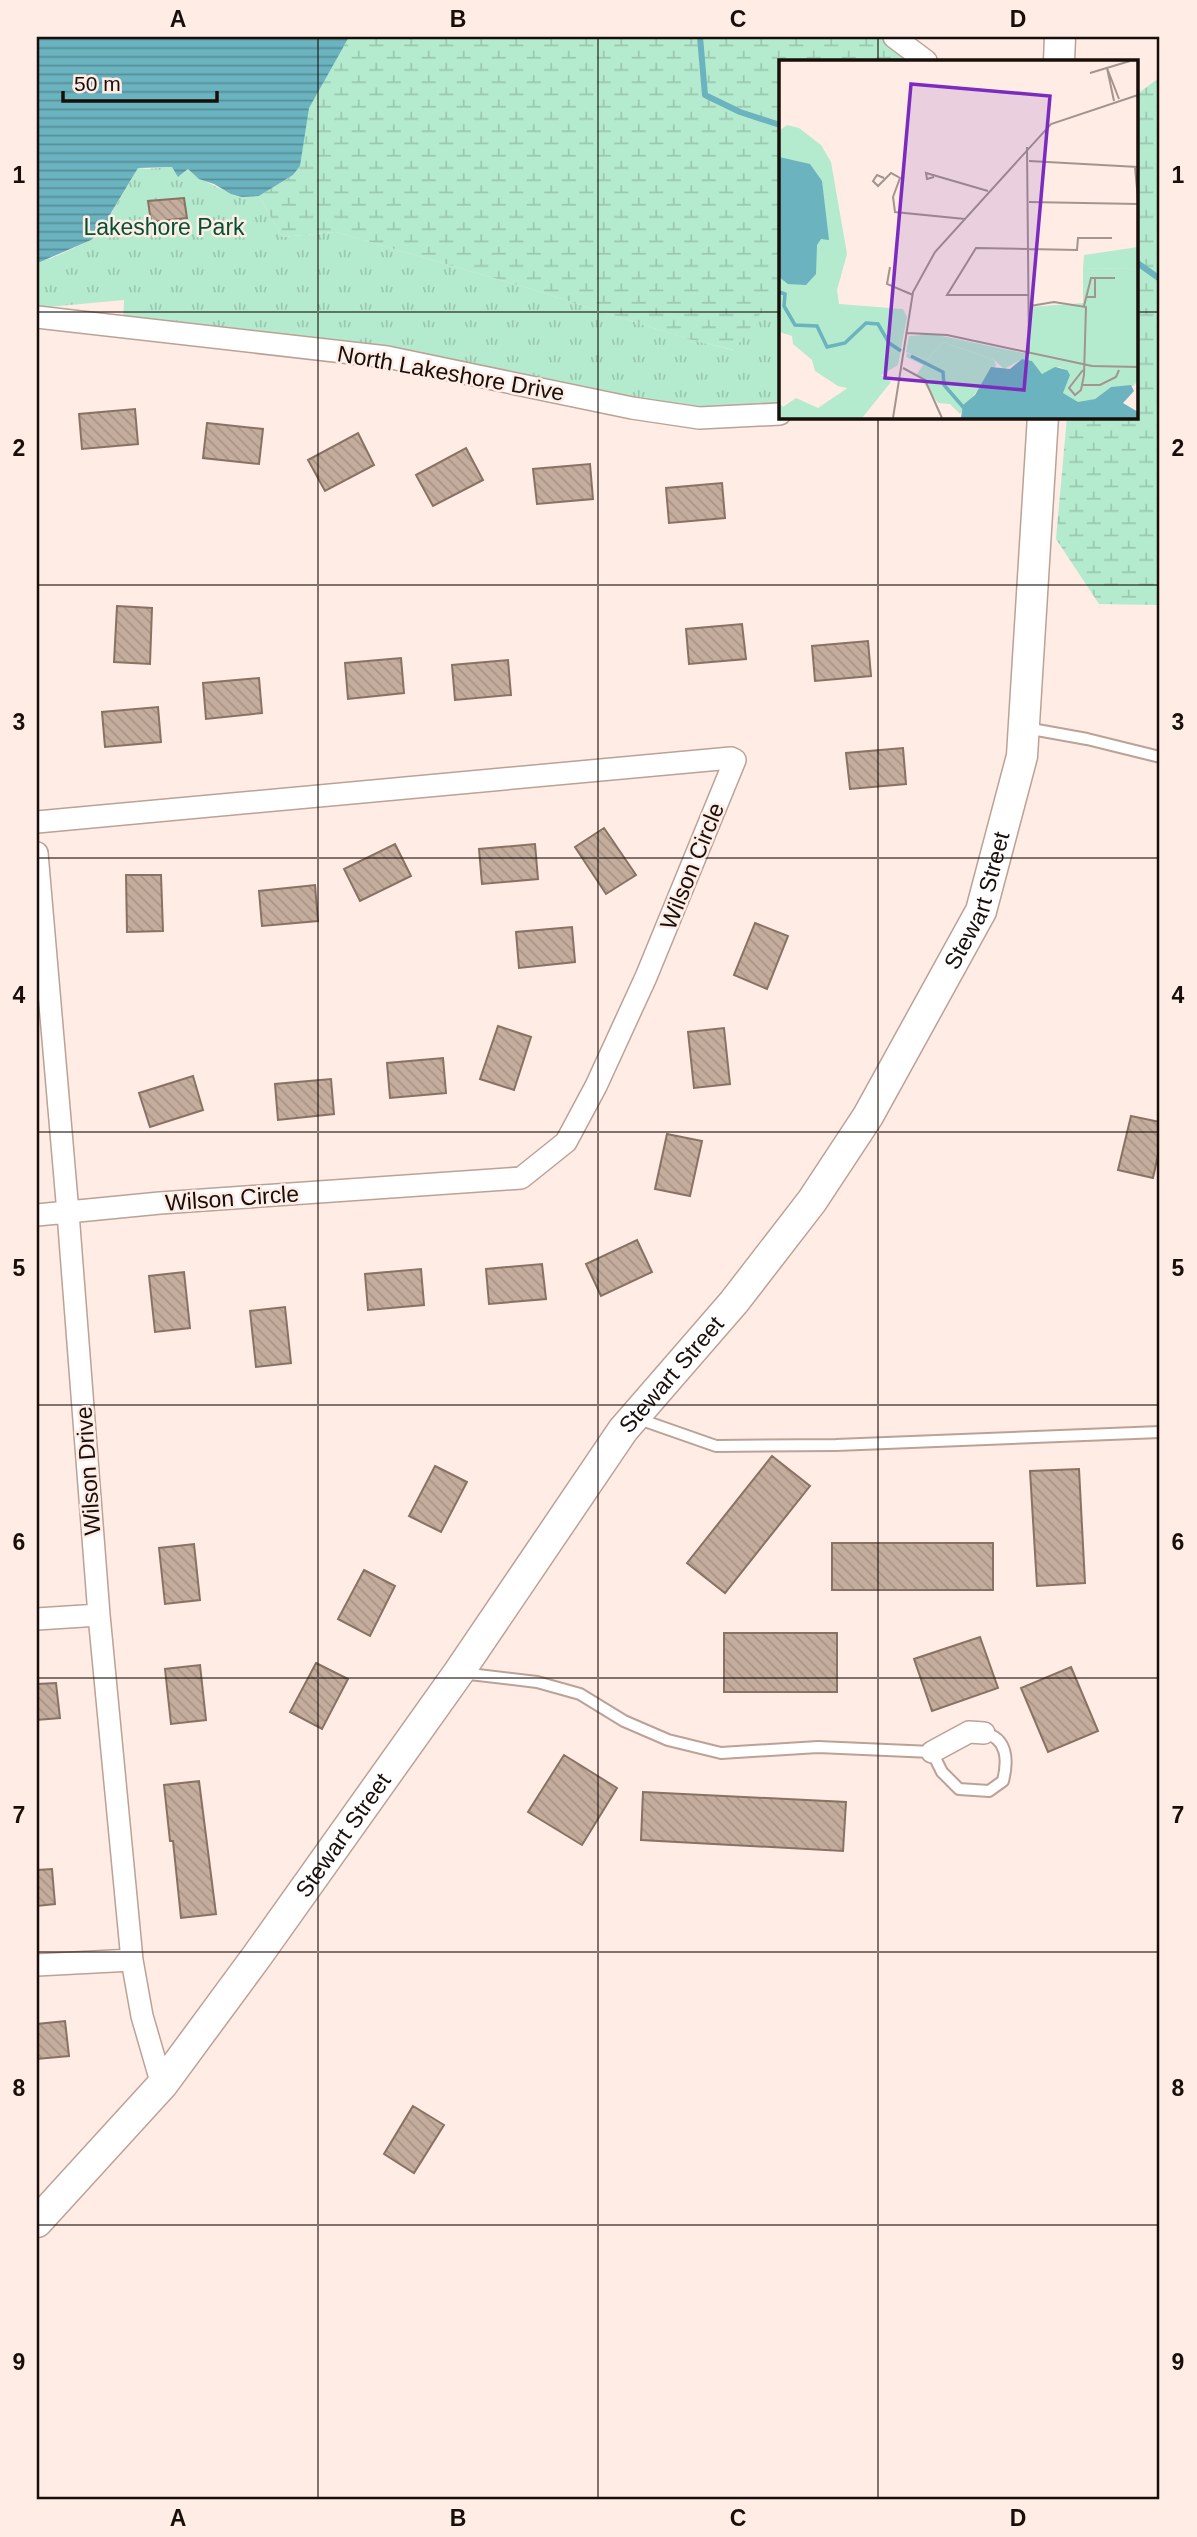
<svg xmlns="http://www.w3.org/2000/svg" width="1197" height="2537" font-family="Helvetica,sans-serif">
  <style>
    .grass { fill: url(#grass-tufts) }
    .wetland { fill: url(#wetland-marsh) }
    .water { fill: url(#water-rules) }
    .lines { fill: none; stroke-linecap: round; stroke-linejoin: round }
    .stream { stroke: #6ab3bf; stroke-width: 6 }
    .building { fill: url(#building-back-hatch); stroke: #897263; stroke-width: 2 }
    .lane-casing { stroke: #bca196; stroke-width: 14 }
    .street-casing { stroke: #bca196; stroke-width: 24 }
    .secondary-casing { stroke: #bca196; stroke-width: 33 }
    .lane { stroke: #fff; stroke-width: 10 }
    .street { stroke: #fff; stroke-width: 21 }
    .secondary { stroke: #fff; stroke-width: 30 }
    .grid { fill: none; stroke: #180f0b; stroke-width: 2; stroke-opacity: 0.55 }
    .labels { text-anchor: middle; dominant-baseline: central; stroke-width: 5; stroke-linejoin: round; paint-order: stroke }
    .park-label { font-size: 23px; fill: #015135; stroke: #feece5 }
    .street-label { font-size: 23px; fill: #180f0b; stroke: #feece5 }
    .inset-river { fill: none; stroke: #6ab3bf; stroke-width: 3.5 }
    .inset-road { fill: none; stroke: #a2948e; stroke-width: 2 }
    .view { fill: #7b2cbf; fill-opacity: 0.15; stroke: #7b2cbf; stroke-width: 3.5 }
    .inset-edge { fill: none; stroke: #180f0b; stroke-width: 3.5 }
    .neatline { fill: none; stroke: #180f0b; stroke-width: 2.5 }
    .grid-label { font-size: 23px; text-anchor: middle; font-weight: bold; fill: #180f0b }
  </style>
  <defs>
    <pattern id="grass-tufts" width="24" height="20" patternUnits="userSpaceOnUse" patternTransform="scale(1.75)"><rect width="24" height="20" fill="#b4eace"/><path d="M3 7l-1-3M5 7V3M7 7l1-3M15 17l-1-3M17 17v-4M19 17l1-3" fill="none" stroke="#9ac8b0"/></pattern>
    <pattern id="wetland-marsh" width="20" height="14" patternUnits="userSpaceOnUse" patternTransform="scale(1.75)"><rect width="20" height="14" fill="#b4eace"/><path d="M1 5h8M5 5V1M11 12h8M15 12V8" fill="none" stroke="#9ac8b0"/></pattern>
    <pattern id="water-rules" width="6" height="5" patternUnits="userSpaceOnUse" patternTransform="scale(1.75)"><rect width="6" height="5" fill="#6ab3bf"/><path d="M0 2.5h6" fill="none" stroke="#569099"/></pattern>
    <pattern id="building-back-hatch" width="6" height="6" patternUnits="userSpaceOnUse" patternTransform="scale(1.75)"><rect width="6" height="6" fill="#c5ad9d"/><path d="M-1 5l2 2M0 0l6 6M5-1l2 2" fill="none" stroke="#a89486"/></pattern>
  </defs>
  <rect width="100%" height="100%" fill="#feece5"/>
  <!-- grass -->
  <path class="grass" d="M172 167 180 176 188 169C209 185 231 197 259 196L282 237 336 232 531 289 688 339 733 350 780 286V414L699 418 386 357 123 327 124 300 37 308V262L52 258 91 240 108 225 111 214 138 168 146 169Z"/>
  <!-- wetland -->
  <path class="wetland" d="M349 37H894L926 61H780V286L734 350 688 339 531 289 336 232 282 237 259 196 293 175 300 166 308 108Z
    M1160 77V605L1099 604 1056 539 1067 417 1136 416V95Z"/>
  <!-- water -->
  <path class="water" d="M37 37H349L309 108 300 166 293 175 259 196 242 197 231 194 214 184 199 179 188 169 178 177 172 167 138 168 111 213 108 225 91 240 40 262H37Z"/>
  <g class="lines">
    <!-- stream -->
    <path class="stream" d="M700 37 705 95 740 112 780 125
      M1136 262 1160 279"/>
  </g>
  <!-- building -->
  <path class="building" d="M184 198 187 218 151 222 148 201Z
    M135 409 138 444 82 449 79 414Z
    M207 423 263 429 259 464 203 458Z
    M358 433 374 465 325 491 308 460Z
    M466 448 483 480 433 506 416 475Z
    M590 464 593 499 537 504 533 469Z
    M722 483 725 518 669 523 666 488Z
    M117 606 152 608 150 664 114 662Z
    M742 624 746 659 689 664 686 629Z
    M868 641 871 676 815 681 812 646Z
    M401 658 404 693 348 699 345 663Z
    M508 660 511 695 455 700 452 665Z
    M259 678 262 713 206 719 203 683Z
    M158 707 161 742 105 747 102 712Z
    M903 748 906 784 850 789 846 753Z
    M604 828 636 875 606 894 575 847Z
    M395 844 411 876 360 901 344 869Z
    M535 844 538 879 482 884 479 849Z
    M126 875H161L163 931 127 932Z
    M315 885 318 921 262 926 259 891Z
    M755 923 788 936 767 989 734 975Z
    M572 927 575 962 519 968 516 932Z
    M498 1026 531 1037 514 1090 480 1079Z
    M724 1028 730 1084 694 1088 688 1032Z
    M443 1058 446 1093 390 1098 387 1063Z
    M193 1076 203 1110 150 1127 139 1093Z
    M331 1079 334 1114 278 1120 275 1084Z
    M1131 1116 1160 1122V1146L1153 1178 1118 1170Z
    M667 1134 702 1141 690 1196 655 1189Z
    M637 1240 652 1272 601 1296 586 1264Z
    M542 1264 546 1299 489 1304 486 1269Z
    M421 1269 424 1305 368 1310 365 1274Z
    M184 1272 190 1328 155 1332 149 1276Z
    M285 1307 291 1363 256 1367 250 1311Z
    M772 1456 810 1486 725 1593 687 1563Z
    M435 1466 467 1482 441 1532 409 1516Z
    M1079 1469 1085 1583 1037 1586 1030 1471Z
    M832 1543H993V1590H832Z
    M194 1544 200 1600 165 1604 159 1548Z
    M364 1570 395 1586 370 1636 338 1619Z
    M724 1633H837V1692H724Z
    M980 1637 998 1688 932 1711 914 1659Z
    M316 1663 348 1679 322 1729 290 1712Z
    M200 1665 206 1720 171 1724 165 1669Z
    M1071 1667 1098 1731 1048 1752 1021 1688Z
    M56 1683 60 1718 37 1720V1684Z
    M564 1755 617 1788 582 1845 528 1812Z
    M199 1781 216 1914 181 1918 173 1841H170L164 1785Z
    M643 1792 846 1802 843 1851 641 1840Z
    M52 1869 55 1904 37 1906V1870Z
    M65 2021 69 2056 37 2059V2024Z
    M413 2106 444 2125 414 2173 384 2154Z"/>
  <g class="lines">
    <defs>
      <path id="lane" d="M1026 728 1087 739 1160 757
        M636 1418 716 1446 836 1445 1160 1432
        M461 1673 537 1682 580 1694 624 1721 668 1740 721 1753 818 1747 932 1752 942 1772 959 1789 989 1791 1003 1781C1008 1761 1008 1738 984 1733"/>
      <path id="street" d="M894 37 926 61
        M37 317 387 357 632 408 699 418 780 414
        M37 822 731 758 735 760 646 977 596 1086 566 1142 521 1178 160 1203 37 1215
        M37 853 68 1213 99 1615 132 1960 142 2016 162 2085
        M37 1619 99 1615
        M932 1752 969 1732 984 1733
        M37 1965 132 1960"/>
      <g id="secondary">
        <path d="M1059 61 1060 37"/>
        <path id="s1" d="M37 2222 162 2085 257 1956 459 1672 623 1430 734 1302 812 1201 868 1116 981 911 1022 756 1043 416"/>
      </g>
    </defs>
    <!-- lane casing -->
    <use href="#lane" class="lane-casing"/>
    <!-- street casing -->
    <use href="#street" class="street-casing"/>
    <!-- secondary casing -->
    <use href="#secondary" class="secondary-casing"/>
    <!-- lane -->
    <use href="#lane" class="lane"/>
    <!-- street -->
    <use href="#street" class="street"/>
    <!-- secondary -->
    <use href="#secondary" class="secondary"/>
  </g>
  <!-- grid -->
  <path class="grid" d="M318 37V2500M598 37V2500M878 37V61M37 312H780M1136 312H1160M878 416V2500M37 585H1160M37 858H1160M37 1132H1160M37 1405H1160M37 1678H1160M37 1952H1160M37 2225H1160"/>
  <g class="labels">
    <!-- park labels -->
    <g class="park-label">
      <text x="164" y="227">Lakeshore Park</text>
    </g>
    <!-- street labels -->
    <g class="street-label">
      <text transform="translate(451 373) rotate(10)">North Lakeshore Drive</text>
      <text transform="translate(692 866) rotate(-68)">Wilson Circle</text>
      <text stroke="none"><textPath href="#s1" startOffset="1628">Stewart Street</textPath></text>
      <text transform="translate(232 1198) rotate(-4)">Wilson Circle</text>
      <text stroke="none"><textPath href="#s1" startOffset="1060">Stewart Street</textPath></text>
      <text transform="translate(88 1471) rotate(-94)">Wilson Drive</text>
      <text stroke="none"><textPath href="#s1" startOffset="494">Stewart Street</textPath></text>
    </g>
  </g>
  <!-- overview -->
  <g transform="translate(779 60)">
    <rect width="359" height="359" fill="#feece5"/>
    <path d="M359 208V321L354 326 332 327 316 339 299 343 284 334 288 310 280 307 263 314 253 301 243 299 225 309 215 300 164 282 148 300 127 292 130 276 154 274 249 294 251 247 304 243V209ZM95 310 112 322 83 358H0V343L4 347 17 338 39 348Z" fill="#b4eace"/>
    <path d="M359 187V208L304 209 305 195Z" fill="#b4eace"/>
    <path d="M8 65 20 68 42 85 52 102 68 194 58 230 60 244 124 249 128 257 119 305 77 330 59 326 36 311 33 300 14 284 13 276 0 272V71ZM164 282 215 300 217 305 181 354 171 344 159 343 138 314 144 305 127 297 128 293 148 300ZM64 341 70 345 69 358H0V352L35 357Z" fill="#b4eace"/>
    <path d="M336 247 352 254 359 247V267L350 268 346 260 335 268 321 255ZM329 276 339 277 340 300 314 302 318 282Z" fill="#b4eace"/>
    <path d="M0 97 31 104 43 121 50 180 42 179 38 185 37 214 27 225 9 224 0 217ZM243 299 253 301 263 314 276 307 288 310 291 315 284 333 299 342 316 339 332 327 352 325 355 331 344 343 359 352V358H182L184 345 196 335 212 307 231 309Z" fill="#6ab3bf"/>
    <path class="inset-river" d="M0 232 6 234 5 246 16 265 38 266 48 287 66 283 87 263 99 264 110 283 122 291M132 296 164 312 165 325 185 348"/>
    <path class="inset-road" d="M328 8 335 41M328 8 340 39M311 13 351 1M248 87 250 294M250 101 359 107M356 107 359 140M155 117 148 119 147 113 209 131M105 118 98 115 94 121 99 126 112 113 121 118 114 137 116 152 186 159M250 142 359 144M111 207 108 224 134 235M250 235H168L197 188 298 190 299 178H333M308 237H316V218M251 246 275 242 307 247 305 315 302 330 296 335 290 328 304 310M305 246 312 218H336M128 273 168 275 313 306 359 307M124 308 146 320 163 358M303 325H321L337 317 340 310M114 358 134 232 156 192 272 64 359 35"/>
    <path class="view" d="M132 24 271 36 245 330 106 318Z"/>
    <rect width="359" height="359" class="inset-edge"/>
  </g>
  <!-- border -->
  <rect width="1197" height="2537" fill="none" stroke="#feece5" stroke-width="77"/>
  <!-- scale -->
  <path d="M63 91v10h154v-10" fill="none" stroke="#180f0b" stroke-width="3.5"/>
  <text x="74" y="91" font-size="21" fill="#180f0b" stroke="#feece5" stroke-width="5" paint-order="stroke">50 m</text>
  <rect x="38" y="38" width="1120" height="2460" class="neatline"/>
  <g class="grid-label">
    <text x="178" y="27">A</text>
    <text x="458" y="27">B</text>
    <text x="738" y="27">C</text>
    <text x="1018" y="27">D</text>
    <text x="19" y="183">1</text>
    <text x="1178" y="183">1</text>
    <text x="19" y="456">2</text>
    <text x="1178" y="456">2</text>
    <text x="19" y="730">3</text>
    <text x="1178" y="730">3</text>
    <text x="19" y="1003">4</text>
    <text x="1178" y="1003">4</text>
    <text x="19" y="1276">5</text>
    <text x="1178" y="1276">5</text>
    <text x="19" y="1550">6</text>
    <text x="1178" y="1550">6</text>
    <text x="19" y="1823">7</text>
    <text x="1178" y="1823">7</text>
    <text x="19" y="2096">8</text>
    <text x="1178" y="2096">8</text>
    <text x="19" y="2370">9</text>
    <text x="1178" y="2370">9</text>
    <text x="178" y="2526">A</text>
    <text x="458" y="2526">B</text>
    <text x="738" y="2526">C</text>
    <text x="1018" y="2526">D</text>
  </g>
</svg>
